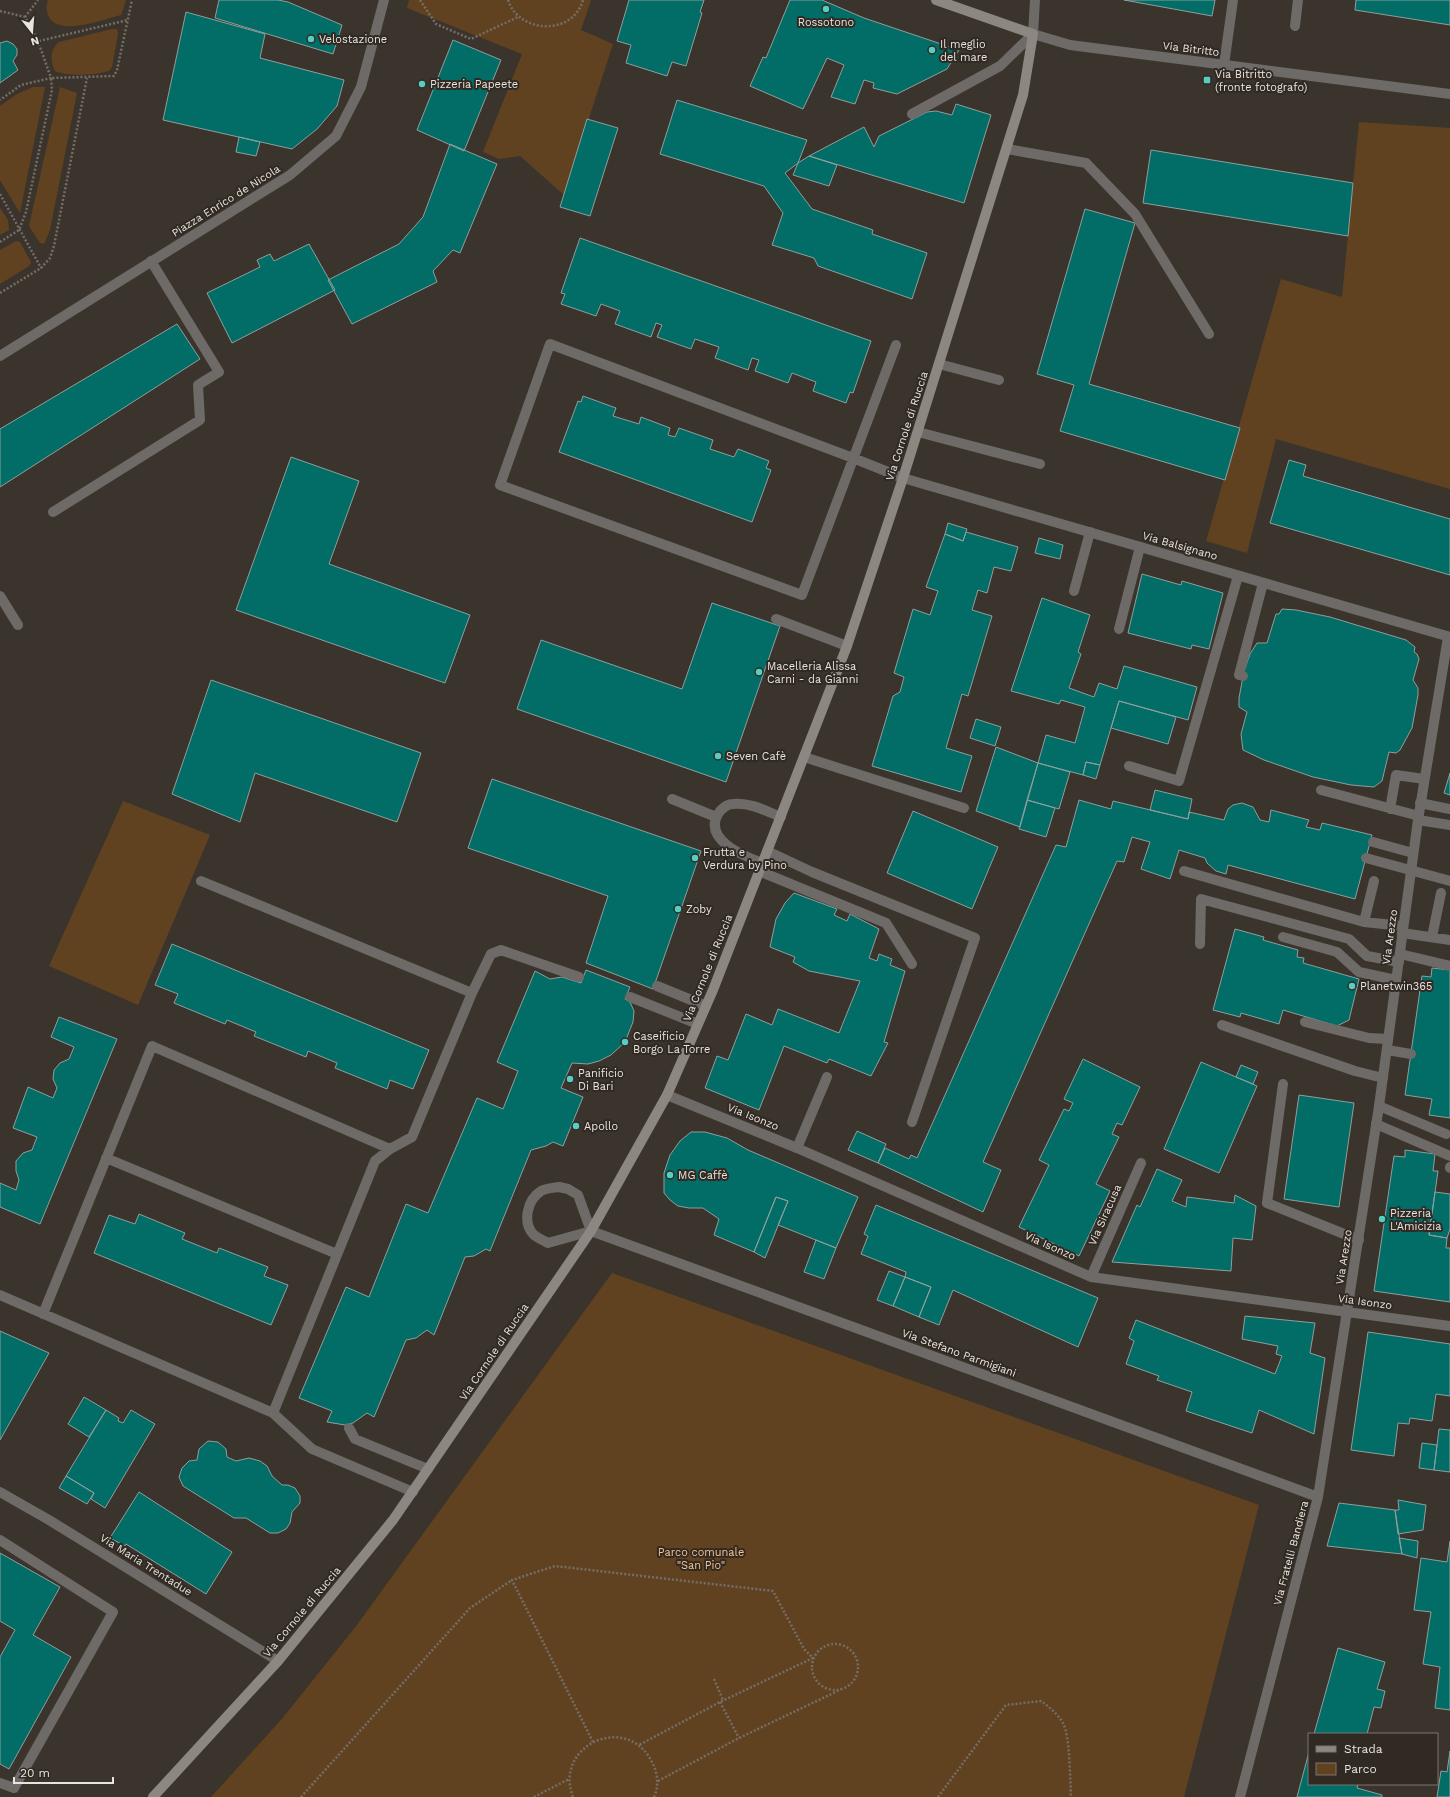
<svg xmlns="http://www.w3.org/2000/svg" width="1450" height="1797" font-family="'Work Sans',sans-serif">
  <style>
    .green { fill: #614220 }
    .building { fill: #016d66; stroke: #909e9c }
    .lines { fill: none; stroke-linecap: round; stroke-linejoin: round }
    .path { stroke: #746e67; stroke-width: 2.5; stroke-dasharray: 2 2; stroke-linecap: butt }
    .service { stroke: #6e6a67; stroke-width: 10 }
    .minor { stroke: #6e6a67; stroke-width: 10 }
    .tertiary { stroke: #6e6a67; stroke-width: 10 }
    .secondary { stroke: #8d8782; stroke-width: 10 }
    .poi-dot { fill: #56cec3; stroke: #312a23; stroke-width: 1.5 }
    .labels { text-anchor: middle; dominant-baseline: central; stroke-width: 4; stroke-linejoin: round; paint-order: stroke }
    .poi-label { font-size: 11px; fill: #e9e4e0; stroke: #312a23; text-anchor: start }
    .street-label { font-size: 11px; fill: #e9e4e0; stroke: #312a23 }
    .park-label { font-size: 11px; fill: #f7c28d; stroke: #312a23 }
  </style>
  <rect width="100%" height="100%" fill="#3b342c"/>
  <!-- green -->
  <path class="green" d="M48 0H126L121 15C104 19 57 38 48 15 46 10 46 5 48 0Z
    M409 0H591L581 30 613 44 564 195 520 156 499 159 483 152 522 54 407 8Z
    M112 29H117L118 34 112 67 109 71C95 75 69 77 55 71 50 61 50 49 59 42Z
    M33 87H45L20 213 0 180V106L17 94Z
    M60 87 77 93 50 230 44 244 40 243 29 226Z
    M1359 122 1450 128V489L1276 439 1247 553 1206 541 1281 279 1342 297Z
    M0 208 8 220 9 230 0 235Z
    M16 241 20 242 31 262 29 266 0 284V250Z
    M123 801 210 835 138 1005 49 966Z
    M612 1273 1259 1505 1184 1797H211L281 1720 357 1625Z"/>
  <!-- building -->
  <path class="building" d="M219 0H278L288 2 342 25 333 54 215 18Z
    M629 0H704L700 12 702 13 686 66 672 62 667 76 626 63 631 45 617 41Z
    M790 0H822L864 18 959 50 947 69 897 94 873 88 874 83 864 80 855 104 831 97 844 65 827 58 803 109 750 86 763 57 766 58Z
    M1124 0H1215L1212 16Z
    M1356 0H1450V25L1355 10Z
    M186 12 265 34 260 58 344 80 337 106 317 129 292 149 163 120Z
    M453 40 501 60 464 151 417 130Z
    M7 41 13 44 17 49V55L13 61 18 70 0 83V43Z
    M677 100 807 140 798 163 785 173 812 209 873 230 872 234 927 253 912 299 818 266 814 258 772 245 783 213 764 186 660 154Z
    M956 104 991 115 964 203 809 156 864 127 874 147 879 136 927 112 936 111 952 115Z
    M587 119 618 128 590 216 560 207Z
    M239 137 260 142 256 156 236 152Z
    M450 144 497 164 460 253 453 250 433 271 437 282 352 324 328 280 399 244 423 217Z
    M1151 150 1353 183 1348 236 1143 203Z
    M809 156 837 165 829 186 793 175 798 163Z
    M1085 209 1135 223 1089 384 1240 428 1225 480 1060 431 1074 385 1037 374Z
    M580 238 871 341 853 393 850 392 846 403 813 391 816 382 792 373 788 383 755 371 759 360 752 358 748 370 715 358 719 347 695 339 691 349 657 337 662 325 656 323 651 337 615 324 620 311 601 304 596 316 561 304 565 294 561 293Z
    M309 244 335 290 232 343 207 293 260 267 257 260 270 254 274 261Z
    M177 324 200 359 0 487V429Z
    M583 396 616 408 613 416 639 424 641 417 670 428 668 435 675 437 679 428 713 440 710 449 734 457 738 449 769 461 766 468 771 470 752 522 559 452 578 401 581 402Z
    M291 457 359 481 329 564 470 615 445 683 236 610Z
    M1289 460 1306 465 1303 476 1450 519V575L1270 523Z
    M948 523 967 529 963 541 945 534Z
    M966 532 1018 547 1011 571 994 567 987 593 978 590 972 610 992 616 968 696 962 694 946 748 972 756 961 792 872 766 893 696 900 692 904 677 894 673 913 609 930 615 938 591 926 587 945 534 963 541Z
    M1039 538 1063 545 1060 559 1035 553Z
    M1142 574 1181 585 1182 581 1223 593 1209 649 1192 645 1191 649 1128 633Z
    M1042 598 1090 615 1078 652 1081 654 1069 688 1094 697 1099 683 1117 689 1124 666 1197 687 1188 720 1119 701 1100 765 1086 762 1083 775 1038 763 1046 735 1075 743 1085 707 1061 700 1059 704 1011 691Z
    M712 603 780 626 726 782 517 709 541 640 682 689Z
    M1282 609 1296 610 1330 617 1406 640 1415 647 1414 652 1417 654 1419 659 1413 680 1418 688V695L1412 728 1400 750 1396 753 1389 752 1382 781 1374 787 1351 785 1313 777 1264 760 1243 750 1241 734 1247 712 1239 707V698L1244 671 1250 654 1257 643H1267L1276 614H1279Z
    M211 680 421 753 397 822 255 773 240 822 172 794Z
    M1119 701 1176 717 1168 744 1111 728Z
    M976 719 1001 727 995 746 970 738Z
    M996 747 1038 763 1020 827 976 811Z
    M1086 762 1100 765 1096 779 1083 775Z
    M1038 763 1070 772 1059 809 1027 800Z
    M1450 773V795L1444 793Z
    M492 779 701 851 653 989 586 963 608 896 468 848Z
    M1155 790 1192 799 1188 819 1150 810Z
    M1027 800 1055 808 1046 837 1019 829Z
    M1079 800 1111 809 1113 801 1188 819 1189 812 1224 820 1228 809 1233 805 1242 803 1253 807 1260 820 1269 822 1271 810 1309 820 1306 827 1320 830 1322 823 1372 835 1355 899 1228 865 1226 874 1216 871 1207 863 1205 858 1179 850 1170 879 1141 869 1150 842 1132 837 1124 862 1117 861 983 1162 1001 1170 983 1212 878 1163 885 1148 909 1159 911 1155 917 1158 1056 845 1066 847Z
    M913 811 998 847 972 909 887 873Z
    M794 893 837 909 834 915 847 921 850 914 879 929 869 958 877 961 879 954 892 959 890 965 905 971 884 1042 888 1043 871 1076 829 1059 827 1063 784 1046 759 1110 705 1088 717 1056 728 1060 746 1014 772 1025 778 1009 839 1033 860 981 809 971 793 962 795 957 770 947 776 919 785 903Z
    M1235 929 1264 937 1263 940 1298 950 1297 957 1304 958 1303 963 1359 979 1349 1020 1337 1026 1283 1010 1279 1024 1241 1013 1240 1017 1213 1010Z
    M172 944 429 1050 413 1089 390 1080 387 1089 335 1068 337 1063 308 1051 306 1057 254 1036 256 1032 227 1020 225 1024 174 1003 178 994 155 985Z
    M1432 968 1450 970V1118L1429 1115 1432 1099 1405 1095 1422 976 1431 977Z
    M586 970 630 987 625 999 630 1002 634 1011 633 1022 625 1042 611 1055 599 1061 588 1064 572 1063 561 1088 583 1097 563 1146 553 1142 546 1146 531 1150 490 1251 486 1249 474 1256 465 1257 434 1335 427 1330 416 1338 406 1340 374 1417 367 1413 353 1423 345 1425 327 1422 332 1411 299 1398 346 1287 369 1297 406 1204 428 1213 477 1098 503 1109 518 1071 497 1062 535 971 550 979 562 977 581 983Z
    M59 1017 117 1039 40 1224 0 1207V1183L16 1190 19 1180 16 1171V1161L23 1153 32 1150 37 1137 13 1128 28 1087 53 1098 57 1088 53 1079 54 1070 60 1063 69 1059 74 1047 51 1037Z
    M1083 1059 1140 1087 1122 1125 1117 1123 1112 1134 1119 1137 1096 1184 1110 1191 1079 1256 1019 1227 1049 1165 1039 1160 1064 1109 1069 1111 1073 1103 1064 1099Z
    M1201 1062 1257 1086 1219 1173 1164 1149Z
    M1241 1065 1258 1072 1253 1084 1236 1077Z
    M1299 1095 1354 1103 1339 1207 1284 1199Z
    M857 1131 886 1144 878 1163 848 1150Z
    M691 1132H705L727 1138 748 1150 858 1197 836 1248 778 1225 788 1201 776 1197 754 1252 714 1235 719 1219 703 1208H689L678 1206 670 1200 664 1193V1173L670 1155 680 1141Z
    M1405 1150 1435 1154 1433 1171H1438L1429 1235 1447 1238 1446 1248H1450V1302L1374 1291 1394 1156 1405 1157Z
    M1157 1169 1182 1180 1172 1201 1186 1207 1187 1197 1234 1203 1235 1195 1256 1206 1252 1240 1233 1238 1231 1271 1112 1262 1137 1205 1140 1207Z
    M1435 1192 1450 1194V1229L1447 1238 1429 1235Z
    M776 1197 788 1201 765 1258 754 1252Z
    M876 1205 1098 1298 1078 1347 953 1290 939 1325 919 1317 931 1287 905 1277 906 1272 861 1254 868 1236 864 1234Z
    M139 1214 185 1233 182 1239 217 1253 219 1248 268 1267 264 1276 288 1285 271 1325 94 1253 109 1215 135 1224Z
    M816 1240 836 1248 824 1279 804 1272Z
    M889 1271 905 1277 893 1306 877 1300Z
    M905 1277 931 1287 919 1317 893 1306Z
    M1245 1316 1315 1323 1310 1353 1325 1358 1314 1434 1259 1410 1252 1433 1186 1411 1192 1392 1157 1380 1159 1376 1126 1364 1134 1341 1129 1338 1136 1320 1275 1374 1282 1356 1276 1354 1278 1346 1242 1339Z
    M0 1331 49 1353 0 1440Z
    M1368 1332 1450 1344V1396L1436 1394 1432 1421 1410 1418 1409 1424 1398 1423 1394 1456 1351 1450Z
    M84 1397 106 1410 89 1437 68 1424Z
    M106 1410 119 1418 118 1421 123 1423 131 1410 155 1424 105 1508 91 1499 94 1493 66 1476Z
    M1439 1429 1450 1430V1472L1434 1470Z
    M208 1441 218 1442 226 1449 227 1457 236 1461 249 1458 260 1461 267 1466 272 1476 282 1485H288L295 1488 300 1496V1503L292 1512 290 1523 286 1529 278 1533H270L246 1518H234L183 1486 179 1477 182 1468 189 1461 197 1460 199 1449Z
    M1422 1443 1437 1445 1434 1470 1419 1468Z
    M66 1476 94 1493 87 1504 59 1488Z
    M139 1492 232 1552 206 1594 126 1544 125 1546 110 1538Z
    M1398 1500 1426 1505 1423 1530 1398 1534 1395 1510H1399Z
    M1339 1503 1395 1510 1402 1554 1327 1546Z
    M1399 1538 1418 1541 1417 1558 1402 1554Z
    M1450 1541V1710L1435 1708 1440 1667 1423 1664 1431 1612 1414 1610 1421 1558 1447 1562Z
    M0 1553 60 1587 33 1635 71 1657 9 1769 0 1764V1657L15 1630 0 1621Z
    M1338 1648 1385 1662 1377 1689 1385 1691 1381 1708 1374 1707 1367 1734H1314Z
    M1450 1751V1797H1437L1441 1771 1447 1772Z
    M1309 1752V1784H1358L1357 1788 1382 1795V1797H1297Z"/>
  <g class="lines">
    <!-- path -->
    <path class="path" d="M420 0 436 24 471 39 518 17
      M508 0C519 34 573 36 583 0
      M0 11 25 17 38 41 51 78 21 85 0 100
      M25 17 38 0
      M39 41 128 20
      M0 194 41 268
      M0 242 19 230 26 212 52 90 51 78 114 76 117 70 132 0
      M0 293 41 268 50 258 54 246 87 78
      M812 1667a23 23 0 1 1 46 0a23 23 0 1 1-46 0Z
      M714 1679 723 1700
      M720 1702 739 1738
      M593 1742 512 1580 555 1566 773 1591 804 1649 813 1658 720 1702 639 1745
      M658 1781 739 1738 844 1688
      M301 1797 470 1608 512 1580
      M534 1797 569 1779
      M573 1797C553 1745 627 1712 652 1762 658 1773 659 1786 654 1797
      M938 1797 1006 1705 1041 1701C1049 1707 1057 1713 1063 1723 1070 1735 1070 1780 1071 1797"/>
    <!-- service -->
    <path class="service" d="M1295 26 1298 0
      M1224 65 1233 0
      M912 114 1000 66 1033 34
      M1007 149 1086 163 1135 214 1209 334
      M896 345 802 595 500 485 550 344 853 458 903 478
      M939 364 999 380
      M918 432 1040 464
      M53 512 200 420 198 385 219 372 151 261
      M1074 591 1090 532
      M0 596 18 625
      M1119 629 1140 547
      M1243 676 1239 675 1263 583
      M804 757 964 808
      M1129 766 1179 781 1238 576
      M1321 790 1419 816
      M672 799 716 817
      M1420 803 1450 809
      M1390 809 1396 775 1424 779
      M1418 820 1450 825
      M1373 842 1413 853
      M767 851 812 872 975 938 912 1122
      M1366 858 1450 881
      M762 863C744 856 703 840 718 814 721 809 727 804 733 804 750 802 766 811 781 817
      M759 871 886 923 912 964
      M1184 871 1364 922 1403 926
      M201 881 472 993 412 1137 390 1149 375 1161 273 1413
      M1364 922 1374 881
      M1402 933 1450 940
      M1283 937 1337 952 1359 972 1396 980
      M1432 937 1441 893
      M1200 944 1201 899 1349 939 1367 956 1399 962
      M1400 954 1450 966
      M657 986 706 1006
      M472 993 491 954 501 950 579 977
      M630 997 698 1024
      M1305 1022 1369 1038 1388 1039
      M1222 1025 1355 1071 1383 1078
      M1387 1050 1411 1054
      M1283 1084 1267 1203 1359 1240
      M1379 1106 1446 1134
      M1376 1124 1450 1156
      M797 1148 827 1077
      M106 1158 337 1254
      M1450 1168V1167
      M559 1187 568 1189 578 1195 591 1231 548 1243C544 1241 538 1238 534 1235 522 1223 527 1200 541 1191 546 1188 553 1188 559 1187Z
      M0 1295 273 1413 312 1449 413 1492
      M43 1314 152 1046 390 1149
      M349 1428 355 1439 428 1469
      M0 1540 113 1612 14 1788 0 1783"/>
    <!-- minor -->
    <path class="minor" d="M0 356 290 175 336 136 361 87 384 0
      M903 478 1450 637
      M776 619 847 646
      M667 1095 797 1148 1091 1277 1450 1326
      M591 1231 1318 1497
      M1091 1277 1141 1163
      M0 1492 49 1520 278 1661
      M1240 1797 1318 1497 1379 1106 1418 820 1448 637"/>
    <!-- tertiary -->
    <path class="tertiary" d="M1035 0 1033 34 1070 45 1450 94"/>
    <!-- secondary -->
    <path class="secondary" d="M153 1797 278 1661 393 1520 591 1231 667 1095 713 990 847 646 903 478 1023 95 1033 34 936 0"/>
  </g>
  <!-- markers -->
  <g class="poi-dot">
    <circle cx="826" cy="9" r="4"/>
    <circle cx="311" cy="39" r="4"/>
    <circle cx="932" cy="50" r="4"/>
    <rect x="1203" y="76" width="8" height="8" rx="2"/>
    <circle cx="422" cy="84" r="4"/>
    <circle cx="759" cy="672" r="4"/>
    <circle cx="718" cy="756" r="4"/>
    <circle cx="695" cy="858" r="4"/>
    <circle cx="678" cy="909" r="4"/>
    <circle cx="1352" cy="986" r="4"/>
    <circle cx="625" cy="1042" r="4"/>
    <circle cx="570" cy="1079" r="4"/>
    <circle cx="576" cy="1126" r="4"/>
    <circle cx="670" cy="1175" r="4"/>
    <circle cx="1382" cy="1219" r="4"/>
  </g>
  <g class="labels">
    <!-- poi labels -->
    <g class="poi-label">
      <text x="826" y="22" text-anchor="middle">Rossotono</text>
      <text x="319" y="39">Velostazione</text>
      <text x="940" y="44">Il meglio<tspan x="940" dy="13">del mare</tspan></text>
      <text x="1215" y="74">Via Bitritto<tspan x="1215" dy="13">(fronte fotografo)</tspan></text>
      <text x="430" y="84">Pizzeria Papeete</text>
      <text x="767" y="666">Macelleria Alissa<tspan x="767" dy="13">Carni - da Gianni</tspan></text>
      <text x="726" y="756">Seven Cafè</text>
      <text x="703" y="852">Frutta e<tspan x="703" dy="13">Verdura by Pino</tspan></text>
      <text x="686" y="909">Zoby</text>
      <text x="1360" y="986">Planetwin365</text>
      <text x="633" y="1036">Caseificio<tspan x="633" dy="13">Borgo La Torre</tspan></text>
      <text x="578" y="1073">Panificio<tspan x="578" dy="13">Di Bari</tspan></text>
      <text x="584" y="1126">Apollo</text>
      <text x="678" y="1175">MG Caffè</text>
      <text x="1390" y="1213">Pizzeria<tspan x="1390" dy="13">L'Amicizia</tspan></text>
    </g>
    <!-- street labels -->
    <g class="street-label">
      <text transform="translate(1191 49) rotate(7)">Via Bitritto</text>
      <text transform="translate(226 201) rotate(-32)">Piazza Enrico de Nicola</text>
      <text transform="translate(907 426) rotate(-72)">Via Cornole di Ruccia</text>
      <text transform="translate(1180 546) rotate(16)">Via Balsignano</text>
      <text transform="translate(1390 937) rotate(-82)">Via Arezzo</text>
      <text transform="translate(708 968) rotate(-68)">Via Cornole di Ruccia</text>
      <text transform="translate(753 1117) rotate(22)">Via Isonzo</text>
      <text transform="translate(1105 1215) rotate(-66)">Via Siracusa</text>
      <text transform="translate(1050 1246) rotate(24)">Via Isonzo</text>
      <text transform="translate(1344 1257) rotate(-81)">Via Arezzo</text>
      <text transform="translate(1365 1302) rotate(8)">Via Isonzo</text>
      <text transform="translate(494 1352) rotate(-56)">Via Cornole di Ruccia</text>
      <text transform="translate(959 1353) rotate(20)">Via Stefano Parmigiani</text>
      <text transform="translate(1291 1553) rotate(-75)">Via Fratelli Bandiera</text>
      <text transform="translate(146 1565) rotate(32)">Via Maria Trentadue</text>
      <text transform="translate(302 1612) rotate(-50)">Via Cornole di Ruccia</text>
    </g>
    <!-- park labels -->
    <g class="park-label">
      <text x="701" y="1552">Parco comunale<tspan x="701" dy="13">"San Pio"</tspan></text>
    </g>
  </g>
  <!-- legend -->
  <rect x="1308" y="1733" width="130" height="52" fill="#312a23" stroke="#7b746f"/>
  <rect x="1316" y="1746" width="20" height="6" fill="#8d8782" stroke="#7b746f"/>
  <text x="1344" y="1753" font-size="12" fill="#e9e4e0">Strada</text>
  <rect x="1316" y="1763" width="20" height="12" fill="#614220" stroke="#7b746f"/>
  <text x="1344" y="1773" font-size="12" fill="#e9e4e0">Parco</text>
  <!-- north arrow -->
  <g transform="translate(32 32) rotate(163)" stroke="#312a23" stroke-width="3" paint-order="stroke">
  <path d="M0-3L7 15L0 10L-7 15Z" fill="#e9e4e0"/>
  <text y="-6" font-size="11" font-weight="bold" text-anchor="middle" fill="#e9e4e0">N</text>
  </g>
  <!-- scale -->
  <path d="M14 1777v6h99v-6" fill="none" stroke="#e9e4e0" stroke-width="2"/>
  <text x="20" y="1777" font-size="12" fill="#e9e4e0" stroke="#312a23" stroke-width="3" paint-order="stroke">20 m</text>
</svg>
